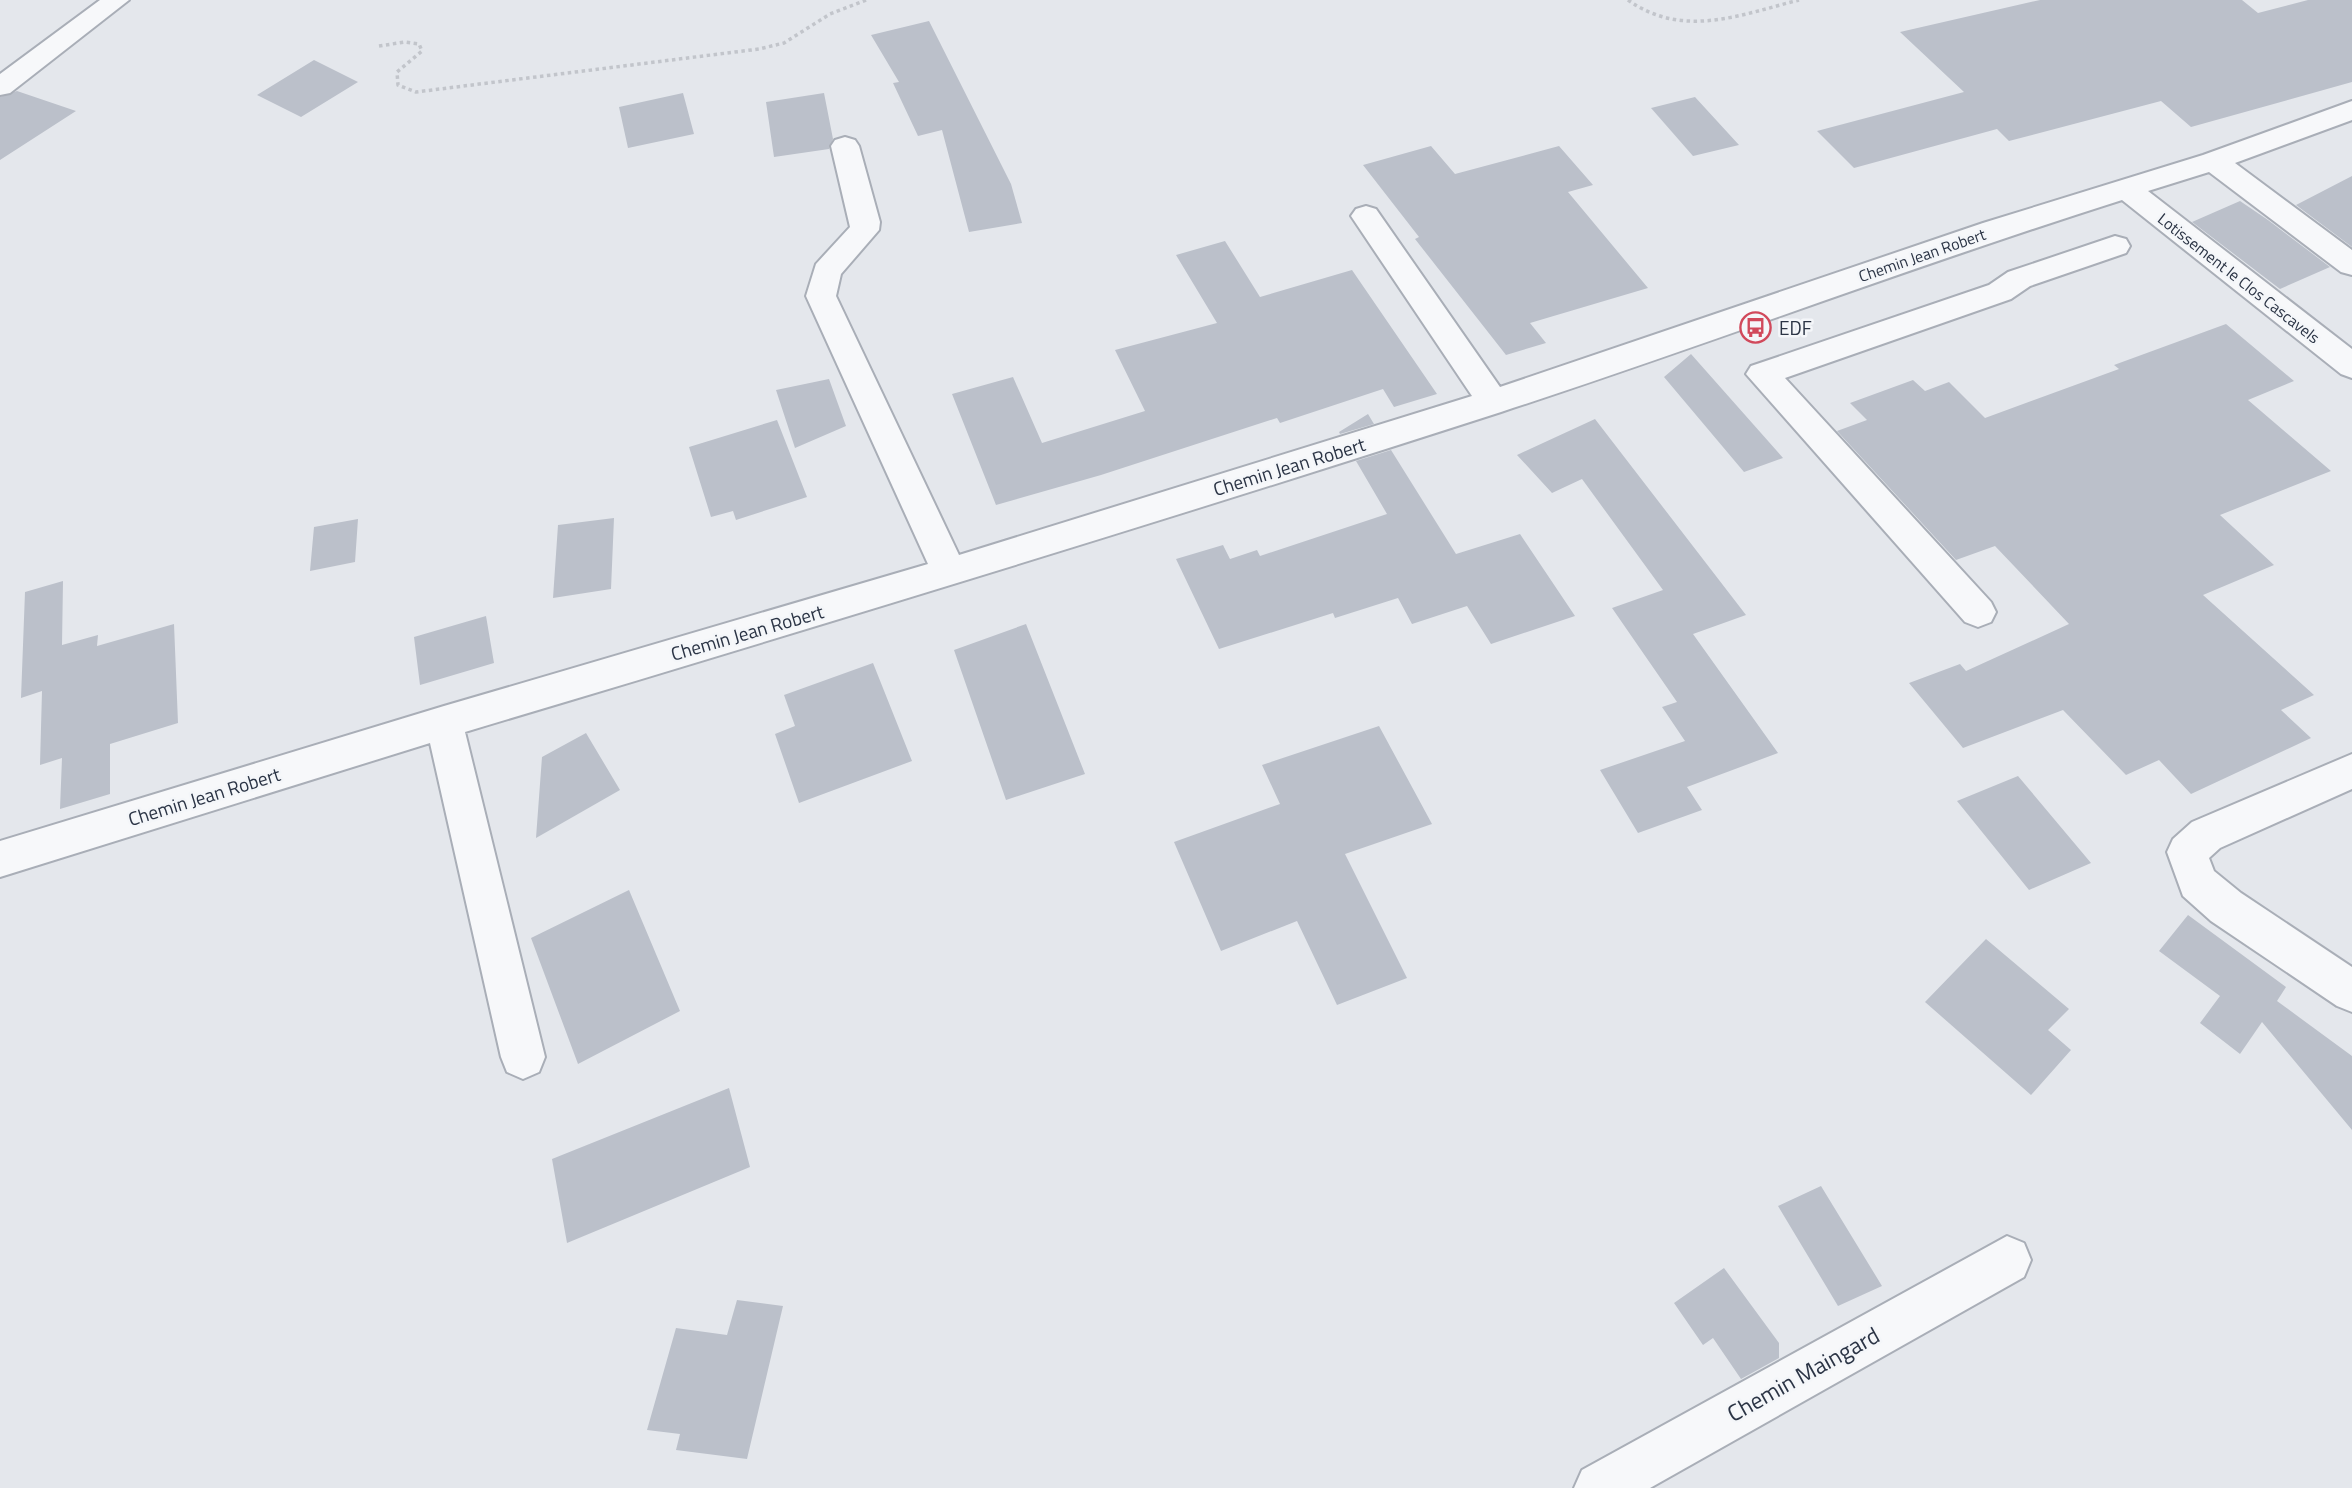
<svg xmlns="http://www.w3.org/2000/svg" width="2352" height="1488" font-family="'Titillium Web',sans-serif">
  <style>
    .building { fill: #bbc0ca }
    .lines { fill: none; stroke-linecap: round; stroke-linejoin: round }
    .minor-casing { stroke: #a9aeb7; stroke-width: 4 }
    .path { stroke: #c2c5cb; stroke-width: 3.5; stroke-dasharray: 3.5 3.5; stroke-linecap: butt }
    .minor { fill: #f7f8fa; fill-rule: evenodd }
    .labels { text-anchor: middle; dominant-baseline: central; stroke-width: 5; stroke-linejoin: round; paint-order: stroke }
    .far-street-label { font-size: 16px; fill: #2b3445; stroke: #f4f6f9 }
    .poi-label { font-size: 19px; fill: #2b3445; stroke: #f4f6f9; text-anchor: start }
    .street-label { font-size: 19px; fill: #2b3445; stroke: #f4f6f9 }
    .near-street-label { font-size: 23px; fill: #2b3445; stroke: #f4f6f9 }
  </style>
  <rect width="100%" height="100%" fill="#e4e7ec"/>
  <!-- building -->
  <path class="building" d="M2040 0H2242L2258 13 2308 0H2352V82L2191 127 2161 101 2009 141 1997 129 1854 168 1817 131 1964 92 1900 32Z
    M929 21 1011 184 1022 223 969 232 942 130 918 136 893 83 899 82 871 35Z
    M314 60 358 82 301 117 257 95Z
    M17 91 76 111 0 160V97Z
    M683 93 694 134 628 148 619 107Z
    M824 93 833 139 829 149 774 157 766 102Z
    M1695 97 1739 145 1693 156 1651 108Z
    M1431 146 1455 174 1559 146 1593 185 1568 192 1648 288 1530 323 1546 343 1506 355 1415 239 1419 237 1363 165Z
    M2352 176V247L2296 205Z
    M2240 201 2268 220 2330 267 2280 289 2192 222Z
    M1225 241 1260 297 1352 270 1437 394 1394 407 1383 389 1280 423 1277 418 1101 475 996 505 952 394 1013 377 1042 443 1145 411 1115 350 1217 323 1176 255Z
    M2226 324 2294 381 2248 400 2331 471 2220 515 2274 565 2203 595 2314 695 2281 710 2311 738 2191 794 2159 760 2126 775 2063 710 1963 748 1909 683 1960 664 1966 671 2069 624 1995 546 1956 560 1837 431 1867 420 1850 403 1913 380 1925 391 1949 382 1985 418 2119 369 2114 365Z
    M1691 354 1783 458 1744 472 1664 377Z
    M829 379 846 426 795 448 776 390Z
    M1368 414 1374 424 1340 434 1339 432Z
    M1595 419 1746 615 1693 634 1778 753 1687 787 1702 810 1638 833 1600 770 1685 741 1662 707 1677 702 1612 608 1663 590 1582 479 1552 493 1517 455Z
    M777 420 807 497 736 520 733 511 711 517 689 447Z
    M1391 450 1456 554 1520 534 1575 616 1491 644 1467 606 1412 624 1398 598 1335 618 1333 613 1219 649 1176 559 1223 545 1230 559 1257 550 1260 556 1387 514 1356 461Z
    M614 518 611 589 553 598 558 525Z
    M358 519 355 562 310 571 314 527Z
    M63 581 62 645 98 635 97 646 174 624 178 723 110 744V794L60 809 62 758 40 765 42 691 21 698 25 592Z
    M486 616 494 663 420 685 414 637Z
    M1026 624 1085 774 1006 800 954 650Z
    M873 663 912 761 799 803 775 734 795 726 784 695Z
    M1379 726 1432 824 1345 854 1407 978 1337 1005 1297 921 1221 951 1174 842 1280 804 1262 765Z
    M586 733 620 790 536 838 542 757Z
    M2018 776 2091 863 2029 890 1957 801Z
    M629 890 680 1011 578 1064 531 938Z
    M2188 915 2286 987 2277 1001 2352 1056V1130L2262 1022 2240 1054 2200 1023 2220 996 2159 951Z
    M1986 939 2069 1009 2048 1030 2071 1050 2031 1095 1925 1002Z
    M729 1088 750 1167 567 1243 552 1159Z
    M1821 1186 1882 1286 1838 1306 1778 1206Z
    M1724 1268 1779 1343V1358L1741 1379 1713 1338 1703 1345 1674 1303Z
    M737 1300 783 1306 747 1459 676 1450 680 1434 647 1430 676 1328 727 1335Z"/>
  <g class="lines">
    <defs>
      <path id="minor" d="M100 0H129L10 93 0 95V74Z
        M2352 101V120L2235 163 2352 250V275L2341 272 2209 172 2148 191 2352 349V378L2341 374 2122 200C1913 266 1709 344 1501 412 1157 523 812 628 465 732L545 1057 539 1072 523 1079 507 1072 501 1057 430 743 0 877V841L444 706 928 564 806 296 816 264 850 227 831 146 835 140 845 137 855 140 859 146 880 222 879 230 841 274 836 296 959 555 1472 396 1351 216 1356 209 1366 206 1376 209 1500 387 1983 223 2203 155Z
        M2115 236 2126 239 2130 246 2126 253 2030 286 2011 299 1785 378 1991 602 1996 612 1991 622 1978 627 1965 622 1746 374 1751 366 1989 285 2008 272Z
        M2352 754V789L2220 848 2209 858 2214 871 2241 893 2352 967V1012L2337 1006 2211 921 2183 896 2167 852 2173 839 2192 822Z
        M2007 1236 2024 1243 2031 1260 2024 1277 1650 1488H1574L1582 1470Z"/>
    </defs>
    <!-- minor casing -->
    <use href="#minor" class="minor-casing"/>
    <!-- path -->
    <path class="path" d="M1628 0C1683 39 1740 15 1799 0
      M379 46 405 42 419 44 422 51 397 72 398 85 416 92 759 49 784 43 830 14 866 0"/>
    <!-- minor -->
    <use href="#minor" class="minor"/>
  </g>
  <!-- icons -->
  <defs>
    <symbol id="bus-ring" viewBox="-11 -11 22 22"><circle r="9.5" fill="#f4f6f9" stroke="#d1495b" stroke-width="1.5"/><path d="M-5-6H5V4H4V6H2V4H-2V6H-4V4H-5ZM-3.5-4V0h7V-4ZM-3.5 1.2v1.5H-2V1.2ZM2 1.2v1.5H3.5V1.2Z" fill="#d1495b"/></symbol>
  </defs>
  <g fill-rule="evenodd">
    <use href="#bus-ring" x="1738" y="310" width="35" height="35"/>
  </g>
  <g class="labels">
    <!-- far-street labels -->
    <g class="far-street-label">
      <text transform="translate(1922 255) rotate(-19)">Chemin Jean Robert</text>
      <text transform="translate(2239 278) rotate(38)">Lotissement le Clos Cascavels</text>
    </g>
    <!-- poi labels -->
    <g class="poi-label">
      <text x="1779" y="327">EDF</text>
    </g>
    <!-- street labels -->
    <g class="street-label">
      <text transform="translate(1289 466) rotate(-17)">Chemin Jean Robert</text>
      <text transform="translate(747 632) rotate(-16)">Chemin Jean Robert</text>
      <text transform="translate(204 796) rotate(-17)">Chemin Jean Robert</text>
    </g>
    <!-- near-street labels -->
    <g class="near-street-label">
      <text transform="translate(1803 1374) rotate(-29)">Chemin Maingard</text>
    </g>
  </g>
</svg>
